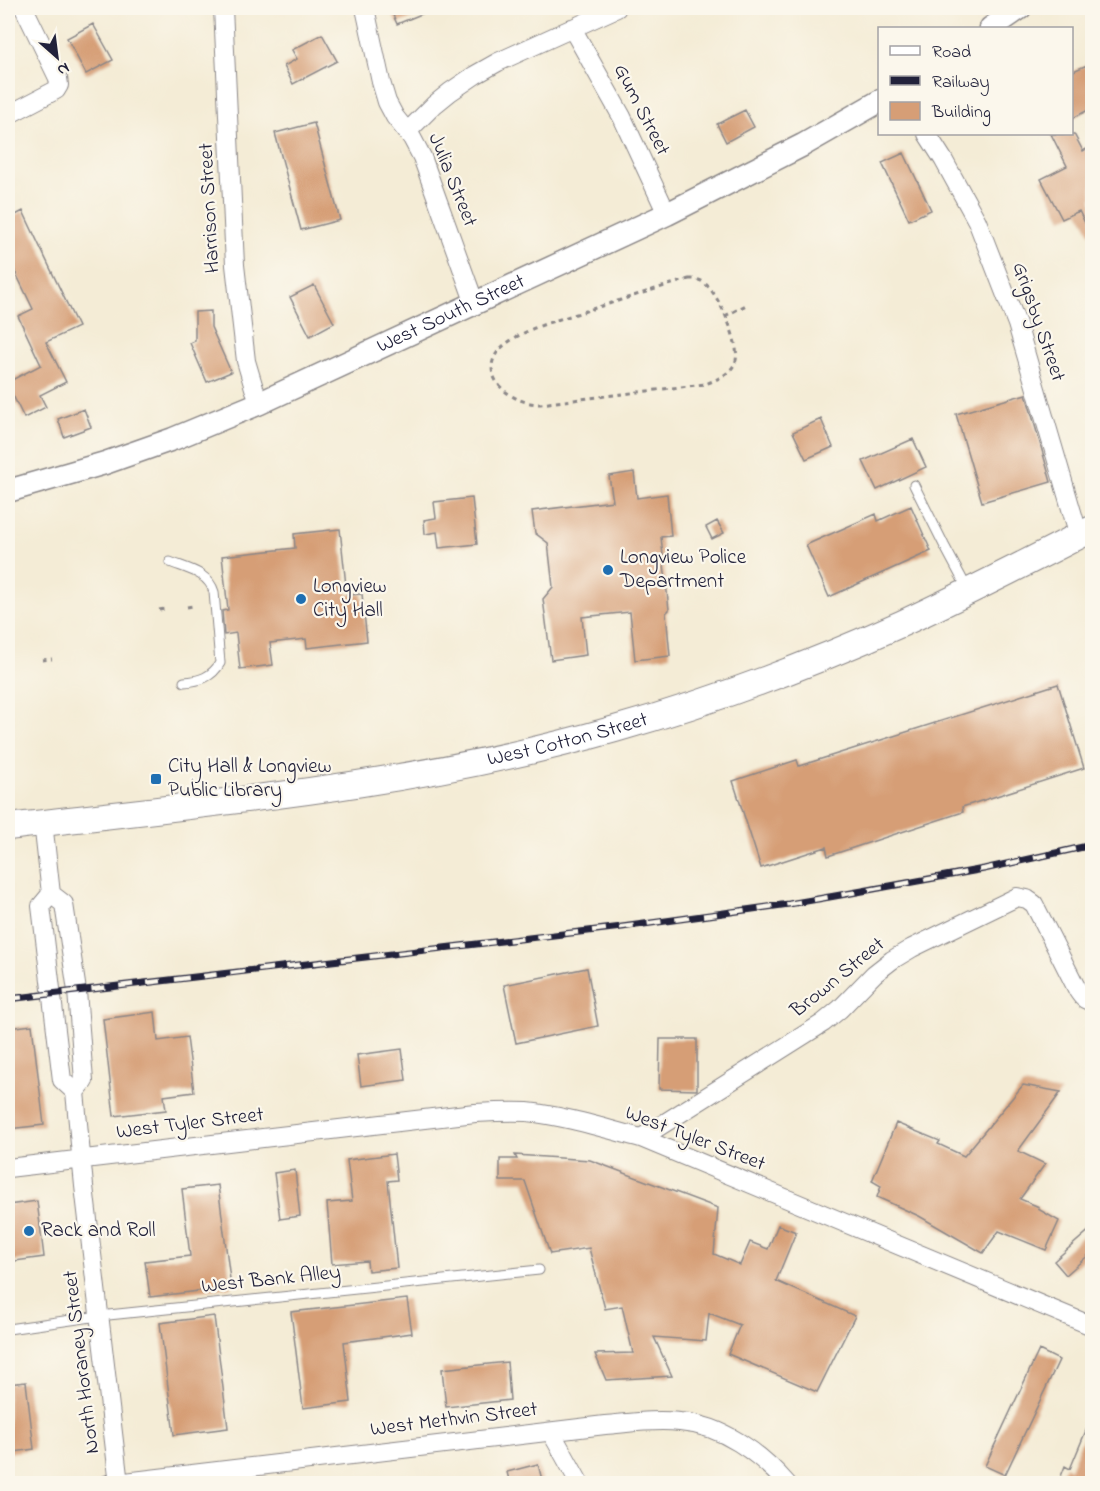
<svg xmlns="http://www.w3.org/2000/svg" width="1100" height="1491" font-family="'Indie Flower',sans-serif">
  <style>
    .building { fill: #d69e76 }
    .lines { fill: none; stroke-linecap: round; stroke-linejoin: round }
    .service-casing { stroke: #8b8788; stroke-width: 11 }
    .minor-casing { stroke: #8b8788; stroke-width: 20 }
    .tertiary-casing { stroke: #8b8788; stroke-width: 25 }
    .secondary-casing { stroke: #8b8788; stroke-width: 28 }
    .path { stroke: #8b8788; stroke-width: 3; stroke-dasharray: 4.5 4.5; stroke-linecap: butt }
    .service { stroke: #fff; stroke-width: 9 }
    .minor { stroke: #fff; stroke-width: 18 }
    .tertiary { stroke: #fff; stroke-width: 22 }
    .secondary { stroke: #fff; stroke-width: 26 }
    .rail-casing { stroke: #22223b; stroke-width: 7 }
    .rail { stroke: #fbf7ec; stroke-width: 4.5; stroke-dasharray: 14; stroke-linecap: butt }
    .poi-dot { fill: #1f6fb2; stroke: #fbf7ec; stroke-width: 2 }
    .labels { text-anchor: middle; dominant-baseline: central; stroke-width: 4.5; stroke-linejoin: round; paint-order: stroke }
    .street-label { font-size: 21px; fill: #22223b; stroke: #fbf7ec }
    .poi-label { font-size: 21px; fill: #22223b; stroke: #fbf7ec; text-anchor: start }
  </style>
  <rect width="100%" height="100%" fill="#fbf7ec"/>
  <filter id="ink" filterUnits="userSpaceOnUse"><feTurbulence type="fractalNoise" baseFrequency=".0167" numOctaves="2"/><feDisplacementMap in="SourceGraphic" scale="12" xChannelSelector="R" yChannelSelector="G"/><feConvolveMatrix kernelMatrix="1 2 1 2 8 2 1 2 1" color-interpolation-filters="sRGB"/></filter>
  <filter id="wash" filterUnits="userSpaceOnUse"><feTurbulence type="fractalNoise" baseFrequency=".008" numOctaves="4" result="noise"/><feDisplacementMap in="SourceGraphic" scale="24" xChannelSelector="R" yChannelSelector="G"/><feGaussianBlur stdDeviation="1.35" result="paint"/><feColorMatrix in="noise" values="0 0 0 0 0 0 0 0 0 0 0 0 0 0 0 0 0 1.4 0 .05"/><feComposite in="paint" operator="in"/></filter>
  <g filter="url(#wash)">
    <rect width="100%" height="100%" fill="#f4ecd6"/>
    <g id="blocks">
      <!-- building -->
      <path class="building" d="M390 8H436L397 24Z
        M93 24 113 60 86 74 67 38Z
        M322 34 337 61 293 84 284 66 297 59 292 50Z
        M1087 65 1092 76V108L1071 119V72Z
        M745 110 754 127 726 142 717 124Z
        M314 123 340 220 301 230 275 133Z
        M1051 134H1074L1083 151 1092 146V237L1079 211 1062 219 1041 179 1067 166Z
        M904 153 931 210 909 220 882 163Z
        M23 211 78 327 46 342 66 382 40 395 46 407 24 418 8 385V382L41 365 18 316 33 309 11 263 8 265V219Z
        M314 285 334 323 310 336 290 297Z
        M211 311V327L231 372 207 382 190 343 195 341V312Z
        M1026 394 1051 482 982 502 956 414Z
        M84 409 91 427 64 437 58 419Z
        M821 419 833 447 806 459 793 432Z
        M913 439 926 467 877 490 863 461Z
        M634 472 637 498 667 494 671 536 661 537 669 610 666 613 670 656 635 660 630 612 582 617 586 655 551 660 543 599 553 587 548 543 535 533 532 511 613 501 609 476Z
        M472 498 477 544 439 548 437 532 425 534 424 520 436 518 434 502Z
        M911 506 931 551 829 597 806 545 876 514 878 521Z
        M717 521 724 533 712 539 706 527Z
        M340 529 347 595 362 594 367 641 307 648 306 639 270 643 273 665 240 669 236 633 224 635 222 611 228 610 222 556 295 548 294 534Z
        M1058 684 1084 768 962 807 963 812 828 856 826 847 761 868 733 781 797 760 799 766Z
        M587 968 598 1026 516 1043 504 985Z
        M155 1012 158 1041 187 1037 194 1092 164 1096 166 1110 114 1116 103 1019Z
        M32 1025 44 1125 8 1129V1028Z
        M660 1039H697V1090L659 1089Z
        M402 1049 406 1080 361 1086 357 1055Z
        M1023 1085 1061 1092 1018 1151 1045 1164 1020 1199 1039 1207 1038 1209 1059 1221 1046 1250 999 1231 983 1253 919 1216 877 1197 881 1186 872 1181 896 1123 940 1141 938 1144 964 1156Z
        M394 1154 397 1180 388 1181 397 1268 368 1271 367 1261 332 1264 327 1203 352 1201 347 1160Z
        M515 1155 590 1160 718 1208 714 1254 740 1265 750 1242 768 1249 778 1225 796 1232 776 1281 855 1316 817 1392 728 1354 740 1325 709 1313 706 1341 654 1337 672 1376 606 1380 595 1354 633 1353 622 1306 605 1309 589 1248 550 1254 525 1181H500V1159H517Z
        M295 1170 300 1216 280 1219 274 1173Z
        M218 1185 231 1287 150 1297 145 1261 190 1256 182 1189Z
        M37 1201 44 1257 8 1262V1205Z
        M1092 1228V1252L1066 1275 1054 1261Z
        M407 1299 412 1333 344 1342 351 1402 303 1408 291 1312Z
        M214 1316 228 1428 174 1435 160 1323Z
        M1039 1350 1059 1360 1005 1475 985 1466Z
        M507 1362 510 1400 446 1407 442 1369Z
        M26 1382 34 1449 8 1453V1384Z
        M1092 1416V1484H1058L1065 1466 1070 1469Z
        M538 1464 543 1484H510L507 1472Z"/>
    </g>
  </g>
  <g filter="url(#ink)">
    <use href="#blocks" fill-opacity="0" stroke="#8b8788" stroke-width="1.5"/>
    <g class="lines">
      <defs>
        <path id="service" d="M914 485 944 545 968 590
          M170 562C187 569 208 572 214 592L220 663C212 677 200 681 184 682
          M8 1329 99 1316 539 1270"/>
        <path id="minor" d="M223 8 235 265 246 361 254 388 260 403
          M365 8 381 82 387 102 395 117 412 138 422 157 475 304
          M572 28 622 117 667 214
          M8 115 56 90 59 85 58 78 24 8
          M408 131 434 105 450 92 475 75 498 62 617 8
          M927 134 943 159 977 221 1017 324 1079 536
          M43 822 51 894 64 904 77 991 84 1081 75 1092 84 1186 119 1484
          M51 894 41 906 62 1080 75 1092
          M641 1138 823 1023 840 1009 874 974 892 960 912 948 1017 897 1027 899 1034 904 1078 991C1082 997 1085 1001 1092 1001
          M8 1168 475 1113C492 1112 509 1111 527 1112 565 1116 603 1128 641 1138L1092 1326
          M551 1432 580 1484
          M108 1484 605 1425C630 1423 655 1419 680 1422 722 1425 760 1453 787 1484"/>
        <g id="tertiary">
          <path d="M991 28 1020 8"/>
          <path id="s1" d="M8 491 105 463 173 439 260 403 667 214 803 145 880 101"/>
        </g>
        <g id="secondary">
          <path id="s2" d="M8 827C211 803 417 786 615 729 714 701 810 665 903 623 967 593 1030 561 1092 529"/>
        </g>
      </defs>
      <!-- service casing -->
      <use href="#service" class="service-casing"/>
      <!-- minor casing -->
      <use href="#minor" class="minor-casing"/>
      <!-- tertiary casing -->
      <use href="#tertiary" class="tertiary-casing"/>
      <!-- secondary casing -->
      <use href="#secondary" class="secondary-casing"/>
      <!-- path -->
      <path class="path" d="M689 279C694 279 699 279 703 282 717 290 743 347 735 363 730 374 717 380 705 384L540 404C507 404 471 369 507 343 530 326 565 318 592 309 625 299 657 288 689 279Z
        M725 316 748 304
        M187 607 193 606
        M159 610 165 609
        M42 660 52 659"/>
      <!-- service -->
      <use href="#service" class="service"/>
      <!-- minor -->
      <use href="#minor" class="minor"/>
      <!-- tertiary -->
      <use href="#tertiary" class="tertiary"/>
      <!-- secondary -->
      <use href="#secondary" class="secondary"/>
      <defs>
        <path id="rail" d="M8 999 622 927 789 904 835 896 984 869 1092 845"/>
      </defs>
      <!-- rail casing -->
      <use href="#rail" class="rail-casing"/>
      <!-- rail -->
      <use href="#rail" class="rail"/>
    </g>
  </g>
  <!-- markers -->
  <g class="poi-dot">
    <circle cx="608" cy="570" r="6"/>
    <circle cx="301" cy="599" r="6"/>
    <rect x="150" y="773" width="12" height="12" rx="3"/>
    <circle cx="29" cy="1231" r="6"/>
  </g>
  <g class="labels">
    <!-- street labels -->
    <g class="street-label">
      <text transform="translate(641 110) rotate(63)">Gum Street</text>
      <text transform="translate(452 180) rotate(68)">Julia Street</text>
      <text transform="translate(210 208) rotate(-93)">Harrison Street</text>
      <text stroke="none"><textPath href="#s1" startOffset="478">West South Street</textPath></text>
      <text transform="translate(1038 322) rotate(71)">Grigsby Street</text>
      <text stroke="none"><textPath href="#s2" startOffset="567">West Cotton Street</textPath></text>
      <text transform="translate(838 978) rotate(-39)">Brown Street</text>
      <text transform="translate(190 1124) rotate(-7)">West Tyler Street</text>
      <text transform="translate(695 1139) rotate(21)">West Tyler Street</text>
      <text transform="translate(271 1280) rotate(-6)">West Bank Alley</text>
      <text transform="translate(82 1362) rotate(-97)">North Horaney Street</text>
      <text transform="translate(454 1420) rotate(-7)">West Methvin Street</text>
    </g>
    <!-- poi labels -->
    <g class="poi-label">
      <text x="620" y="558">Longview Police<tspan x="620" dy="24">Department</tspan></text>
      <text x="313" y="587">Longview<tspan x="313" dy="24">City Hall</tspan></text>
      <text x="168" y="767">City Hall &amp; Longview<tspan x="168" dy="24">Public Library</tspan></text>
      <text x="41" y="1231">Rack and Roll</text>
    </g>
  </g>
  <!-- margin -->
  <rect width="1100" height="1491" fill="none" stroke="#fbf7ec" stroke-width="30"/>
  <!-- legend -->
  <rect x="878" y="27" width="195" height="108" fill="#fbf7ec" stroke="#a4a2a5" stroke-width="1.5"/>
  <rect x="890" y="46" width="30" height="9" fill="#ffffff" stroke="#a4a2a5" stroke-width="1.5"/>
  <text x="932" y="57" font-size="18" fill="#22223b">Road</text>
  <rect x="890" y="76" width="30" height="9" fill="#22223b" stroke="#a4a2a5" stroke-width="1.5"/>
  <text x="932" y="87" font-size="18" fill="#22223b">Railway</text>
  <rect x="890" y="102" width="30" height="18" fill="#d69e76" stroke="#a4a2a5" stroke-width="1.5"/>
  <text x="932" y="117" font-size="18" fill="#22223b">Building</text>
  <!-- north arrow -->
  <g transform="translate(57 57) rotate(152)" stroke="#fbf7ec" stroke-width="4.5" paint-order="stroke">
  <path d="M0-4.5L10 22L0 15L-10 22Z" fill="#22223b"/>
  <text y="-9" font-size="16" font-weight="bold" text-anchor="middle" fill="#22223b">N</text>
  </g>
</svg>
